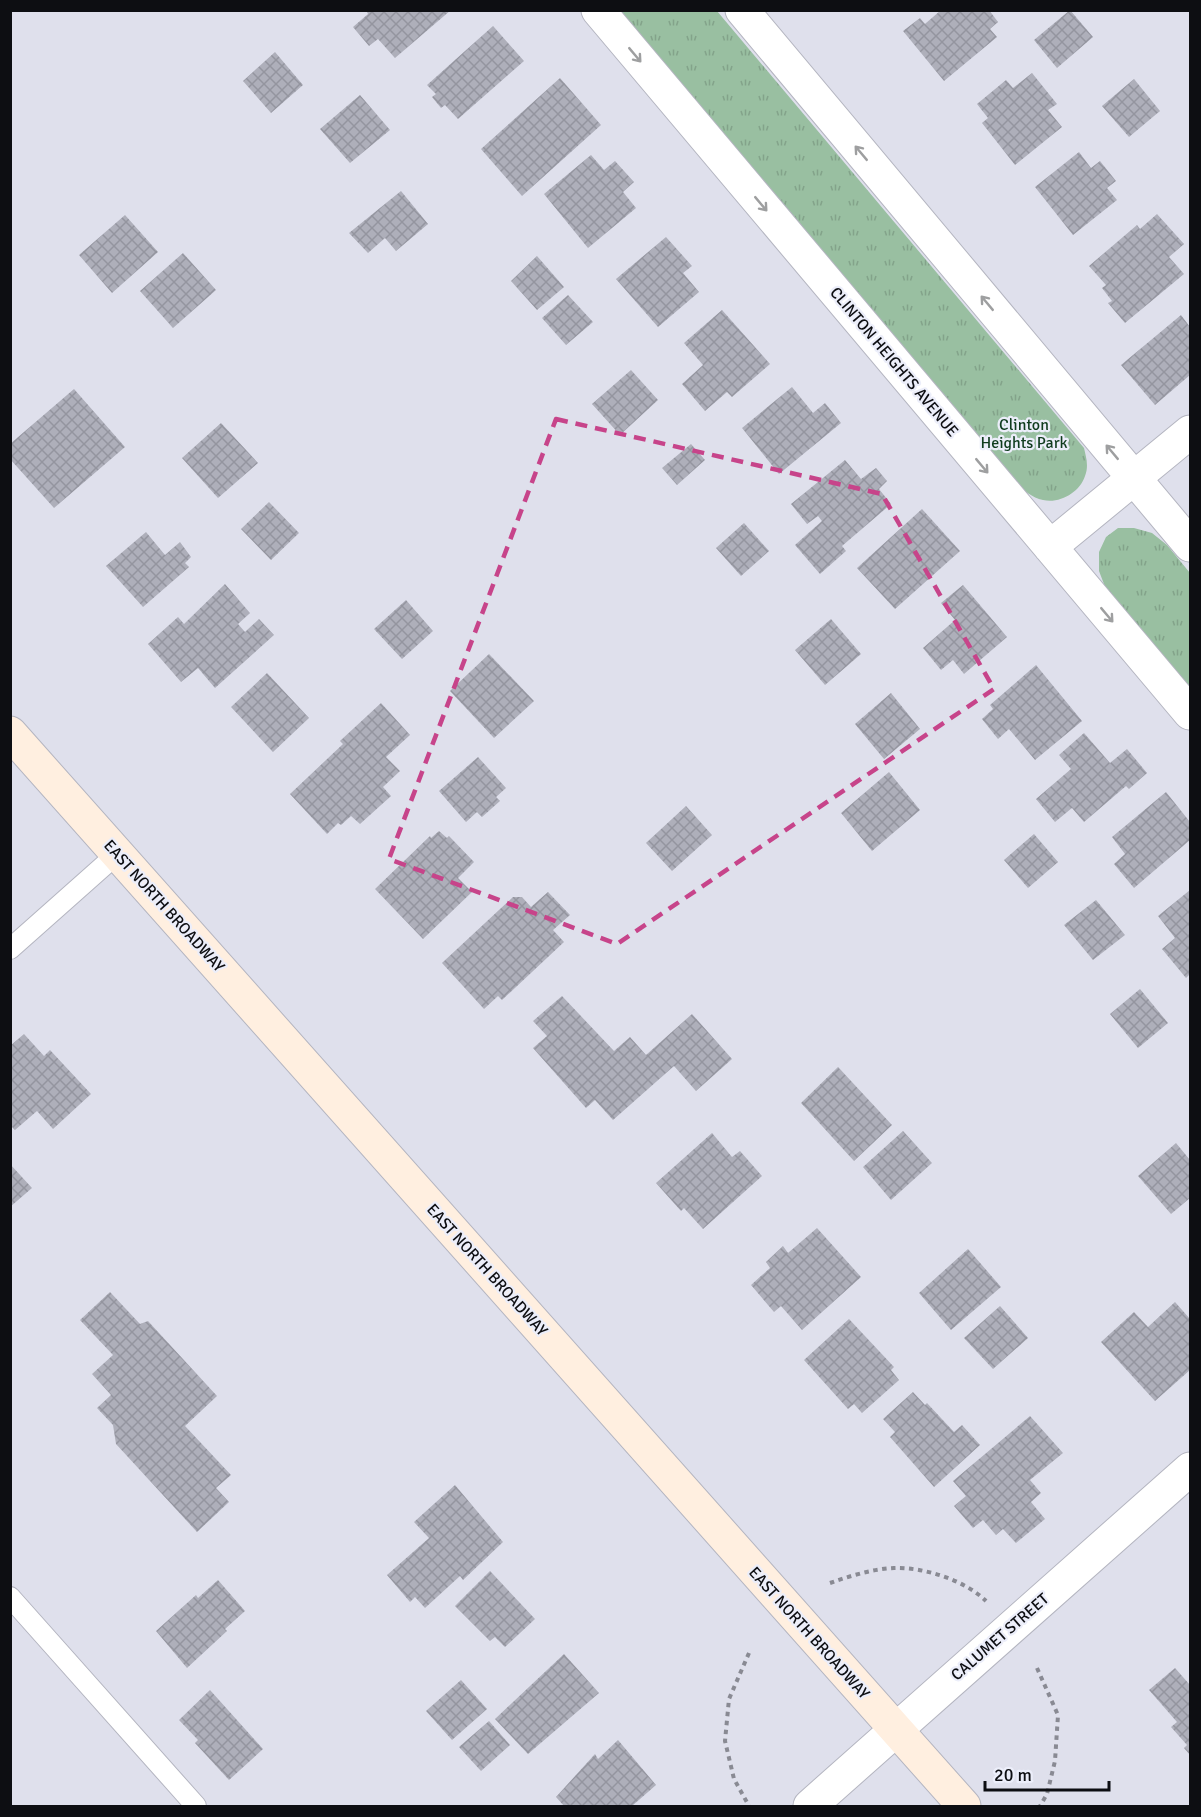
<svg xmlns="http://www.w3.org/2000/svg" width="1201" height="1817" font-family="Signika,sans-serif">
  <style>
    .park { fill: url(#park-tufts) }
    .building { fill: url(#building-cross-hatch) }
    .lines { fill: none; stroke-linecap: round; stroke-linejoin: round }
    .lane-casing { stroke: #b4b5c0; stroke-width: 22 }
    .street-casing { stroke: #b4b5c0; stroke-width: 35 }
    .secondary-casing { stroke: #b4b5c0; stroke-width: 35 }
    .path { stroke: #898a93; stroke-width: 4; stroke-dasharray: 4.5 4.5; stroke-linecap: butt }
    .lane { stroke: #fff; stroke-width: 20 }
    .street { stroke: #fff; stroke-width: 33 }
    .secondary { stroke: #ffefe0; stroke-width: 33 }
    .oneway { stroke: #9e9fa0 }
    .marked { fill: none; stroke: #c7448a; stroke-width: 4.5; stroke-dasharray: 12 8; stroke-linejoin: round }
    .labels { text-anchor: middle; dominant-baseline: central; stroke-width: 4.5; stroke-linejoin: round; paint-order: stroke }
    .street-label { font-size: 16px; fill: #0d0e12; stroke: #eceefa }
    .park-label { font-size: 16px; fill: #103c1e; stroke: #eceefa }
  </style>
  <defs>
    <pattern id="park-tufts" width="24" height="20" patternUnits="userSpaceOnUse" patternTransform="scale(1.5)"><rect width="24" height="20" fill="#99bfa1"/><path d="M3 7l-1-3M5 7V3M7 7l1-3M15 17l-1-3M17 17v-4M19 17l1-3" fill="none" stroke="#83a38a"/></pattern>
    <pattern id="building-cross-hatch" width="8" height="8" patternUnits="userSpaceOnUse" patternTransform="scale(1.5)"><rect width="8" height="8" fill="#aeafba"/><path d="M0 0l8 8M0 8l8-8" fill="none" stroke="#94959f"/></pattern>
  </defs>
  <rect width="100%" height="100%" fill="#dfe0ec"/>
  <!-- park -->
  <path class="park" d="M619 11H717L1084 448C1086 457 1089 466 1085 476 1080 492 1060 504 1043 500 1032 498 1024 490 1016 483Z
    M1118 528H1134L1152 533 1167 545 1190 573V692L1107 592 1099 571V552L1106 537Z"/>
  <!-- building -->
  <path class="building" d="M366 10H451L395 58 378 39 369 46 353 27 368 14Z
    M941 10H989L998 22 990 29 997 37 944 81 903 31 920 18 925 24Z
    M1070 10 1093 37 1057 68 1034 40Z
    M493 26 524 61 458 119 445 105 441 108 432 97 436 94 427 85Z
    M275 52 303 85 271 113 243 81Z
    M1032 73 1057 104 1048 110 1062 127 1015 165 982 123 988 118 977 104 1006 80 1013 88Z
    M560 78 601 125 522 196 481 149Z
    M1134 79 1160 111 1129 137 1102 106Z
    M360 95 390 130 350 163 320 129Z
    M1079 152 1091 168 1100 161 1116 181 1107 188 1117 200 1073 235 1035 187Z
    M591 155 604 170 615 161 634 182 623 192 636 208 588 248 544 194Z
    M401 191 428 224 396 251 385 238 368 253 349 233Z
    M1157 214 1184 244 1169 257 1184 274 1125 323 1108 303 1112 301 1102 288 1106 285 1089 266 1137 225 1140 229Z
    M125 215 158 252 112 293 79 255Z
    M666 237 692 266 683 273 699 292 658 327 616 279Z
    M183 253 216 290 173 328 140 291Z
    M537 256 564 287 537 310 511 281Z
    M568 295 593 322 566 345 542 318Z
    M722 310 770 364 732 397 727 392 705 411 682 384 703 365 684 343Z
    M1181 315 1190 327V375L1155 405 1121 365Z
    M631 370 658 400 620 435 592 404Z
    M792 387 813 413 825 403 841 423 779 474 742 428Z
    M74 389 125 447 54 508 10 459V444Z
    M221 423 258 463 218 498 182 458Z
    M691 444 705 460 677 485 662 468Z
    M845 460 861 479 876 468 887 481 879 489 891 504 842 546 846 551 820 574 795 545 822 521 818 516 807 524 791 504Z
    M269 502 299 533 271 560 241 529Z
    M922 509 960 551 895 609 857 568Z
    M744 523 769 551 741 576 716 548Z
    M146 532 165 555 180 542 191 557 185 563 189 567 143 607 106 566Z
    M225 584 250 613 238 624 245 632 259 619 274 635 215 688 198 668 181 682 148 644 178 617 184 624Z
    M963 585 1007 637 964 674 953 660 941 670 923 648 955 620 941 603Z
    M406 600 433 631 402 659 374 629Z
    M831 619 861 654 825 685 795 650Z
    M489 654 534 701 494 738 450 691Z
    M1036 665 1082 721 1035 760 1009 729 998 739 982 719 993 709 990 705Z
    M267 673 309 718 273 752 231 707Z
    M891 693 920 729 884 759 855 724Z
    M381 703 410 735 386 757 400 771 383 787 391 796 360 824 351 816 341 825 338 823 327 834 290 794 343 744 340 741Z
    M1084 733 1110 763 1127 749 1147 773 1129 789 1126 786 1084 822 1072 808 1055 822 1036 799 1071 769 1059 755Z
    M478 757 506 788 496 797 500 801 482 817 477 812 466 822 439 791Z
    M889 772 920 810 872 851 841 813Z
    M1166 792 1190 822V840L1134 888 1114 864 1125 854 1112 837Z
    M686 806 712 835 672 871 646 843Z
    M439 831 447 838 449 836 474 862 458 878 472 892 423 939 375 889 430 836 431 838Z
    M1034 834 1058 862 1028 888 1004 860Z
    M1190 890V974L1186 978 1162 949 1175 938 1158 916Z
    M548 892 570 915 553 930 564 942 502 1000 498 996 484 1009 442 963 513 897H522L531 907Z
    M1096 900 1125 935 1093 960 1064 925Z
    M1140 989 1168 1023 1138 1048 1110 1014Z
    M562 996 614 1051 630 1037 646 1055 692 1014 732 1059 696 1091 674 1066 613 1120 595 1100 586 1108 533 1048 547 1036 533 1021Z
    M24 1034 44 1056 50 1050 91 1094 53 1129 37 1111 15 1130 10 1125V1046Z
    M838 1067 892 1125 854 1161 801 1103Z
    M903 1131 932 1163 891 1200 863 1167Z
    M712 1133 732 1157 740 1151 762 1176 703 1229 684 1208 681 1211 656 1183Z
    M1176 1143 1190 1160V1198L1171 1214 1138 1176Z
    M10 1164 32 1188 10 1207Z
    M817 1228 861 1277 802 1330 781 1306 774 1312 751 1285 770 1268 766 1262 783 1246 788 1253Z
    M968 1249 1001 1287 951 1330 919 1293Z
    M110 1292 140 1324 148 1321 217 1396 185 1426 231 1475 216 1488 229 1502 197 1532 116 1444 113 1425 97 1408 111 1395 92 1374 113 1355 80 1320Z
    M1175 1302 1190 1319V1370L1155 1401 1101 1342 1134 1312 1148 1327Z
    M1000 1306 1028 1338 993 1369 964 1338Z
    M849 1319 894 1367 891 1370 899 1380 862 1413 854 1404 848 1409 804 1360Z
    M913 1392 925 1405 927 1403 954 1432 962 1425 980 1445 934 1487 890 1437 895 1432 883 1419Z
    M1030 1416 1063 1453 1030 1480 1041 1493 1031 1502 1045 1519 1016 1543 1003 1529 996 1535 983 1520 973 1528 954 1506 966 1496 953 1481Z
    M455 1485 503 1542 463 1580 460 1576 425 1608 415 1597 410 1602 387 1575 429 1538 414 1522Z
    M490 1571 535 1619 505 1647 495 1637 490 1641 455 1606Z
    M218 1580 245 1611 225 1629 227 1631 187 1668 156 1631 196 1595 198 1598Z
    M564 1654 599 1693 528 1754 495 1719Z
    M1175 1668 1190 1685V1755L1184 1748 1187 1745 1171 1727 1177 1722 1149 1690Z
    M461 1680 487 1709 452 1740 426 1711Z
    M210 1690 263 1749 229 1780 195 1743 198 1740 179 1720Z
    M489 1721 510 1745 481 1771 459 1747Z
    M618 1740 656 1785 632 1806H564L556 1797 595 1754 598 1759Z"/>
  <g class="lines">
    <defs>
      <path id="lane" d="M10 949 117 854
        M10 1597 196 1806"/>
      <path id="street" d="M598 10 1190 713
        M742 10 1190 545
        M1050 547 1190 432
        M810 1806 1190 1469"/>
      <path id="secondary" d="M10 733 964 1806"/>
    </defs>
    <!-- lane casing -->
    <use href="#lane" class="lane-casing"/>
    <!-- street casing -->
    <use href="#street" class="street-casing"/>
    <!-- secondary casing -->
    <use href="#secondary" class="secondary-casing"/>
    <!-- path -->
    <path class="path" d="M830 1583C850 1576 872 1569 894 1568 923 1567 965 1580 986 1601
      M749 1653 729 1699 725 1741 734 1779 749 1806
      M1037 1668 1058 1715 1055 1761 1047 1794 1040 1806"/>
    <!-- lane -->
    <use href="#lane" class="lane"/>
    <!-- street -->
    <use href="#street" class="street"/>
    <!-- secondary -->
    <use href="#secondary" class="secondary"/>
  </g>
  <!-- one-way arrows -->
  <defs><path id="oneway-shaft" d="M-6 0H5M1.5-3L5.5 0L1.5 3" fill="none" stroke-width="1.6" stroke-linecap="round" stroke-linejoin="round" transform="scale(1.5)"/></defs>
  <g class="oneway">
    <use href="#oneway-shaft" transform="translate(635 55) rotate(50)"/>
    <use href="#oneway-shaft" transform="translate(861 153) rotate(-130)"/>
    <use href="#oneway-shaft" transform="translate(761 204) rotate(50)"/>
    <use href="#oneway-shaft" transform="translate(987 303) rotate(-130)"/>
    <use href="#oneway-shaft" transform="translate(1112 452) rotate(-130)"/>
    <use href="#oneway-shaft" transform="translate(982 466) rotate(50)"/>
    <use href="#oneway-shaft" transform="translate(1107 615) rotate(50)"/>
  </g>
  <!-- marked area -->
  <path class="marked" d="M556 419 882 494 994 689 617 944 389 859Z"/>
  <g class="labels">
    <!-- street labels -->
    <g class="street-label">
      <text transform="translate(894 362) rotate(50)">CLINTON HEIGHTS AVENUE</text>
      <text transform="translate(164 906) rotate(48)">EAST NORTH BROADWAY</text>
      <text transform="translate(487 1270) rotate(48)">EAST NORTH BROADWAY</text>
      <text transform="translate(809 1633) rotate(48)">EAST NORTH BROADWAY</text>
      <text transform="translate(1000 1637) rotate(-41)">CALUMET STREET</text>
    </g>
    <!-- park labels -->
    <g class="park-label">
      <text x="1024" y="425">Clinton<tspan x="1024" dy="18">Heights Park</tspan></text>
    </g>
  </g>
  <!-- border -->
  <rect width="1201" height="1817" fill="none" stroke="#0d0e12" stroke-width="24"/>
  <!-- scale -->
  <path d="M985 1781v9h124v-9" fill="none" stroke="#0d0e12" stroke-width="3"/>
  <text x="994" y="1781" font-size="18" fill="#0d0e12" stroke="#eceefa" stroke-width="4.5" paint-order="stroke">20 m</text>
</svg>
